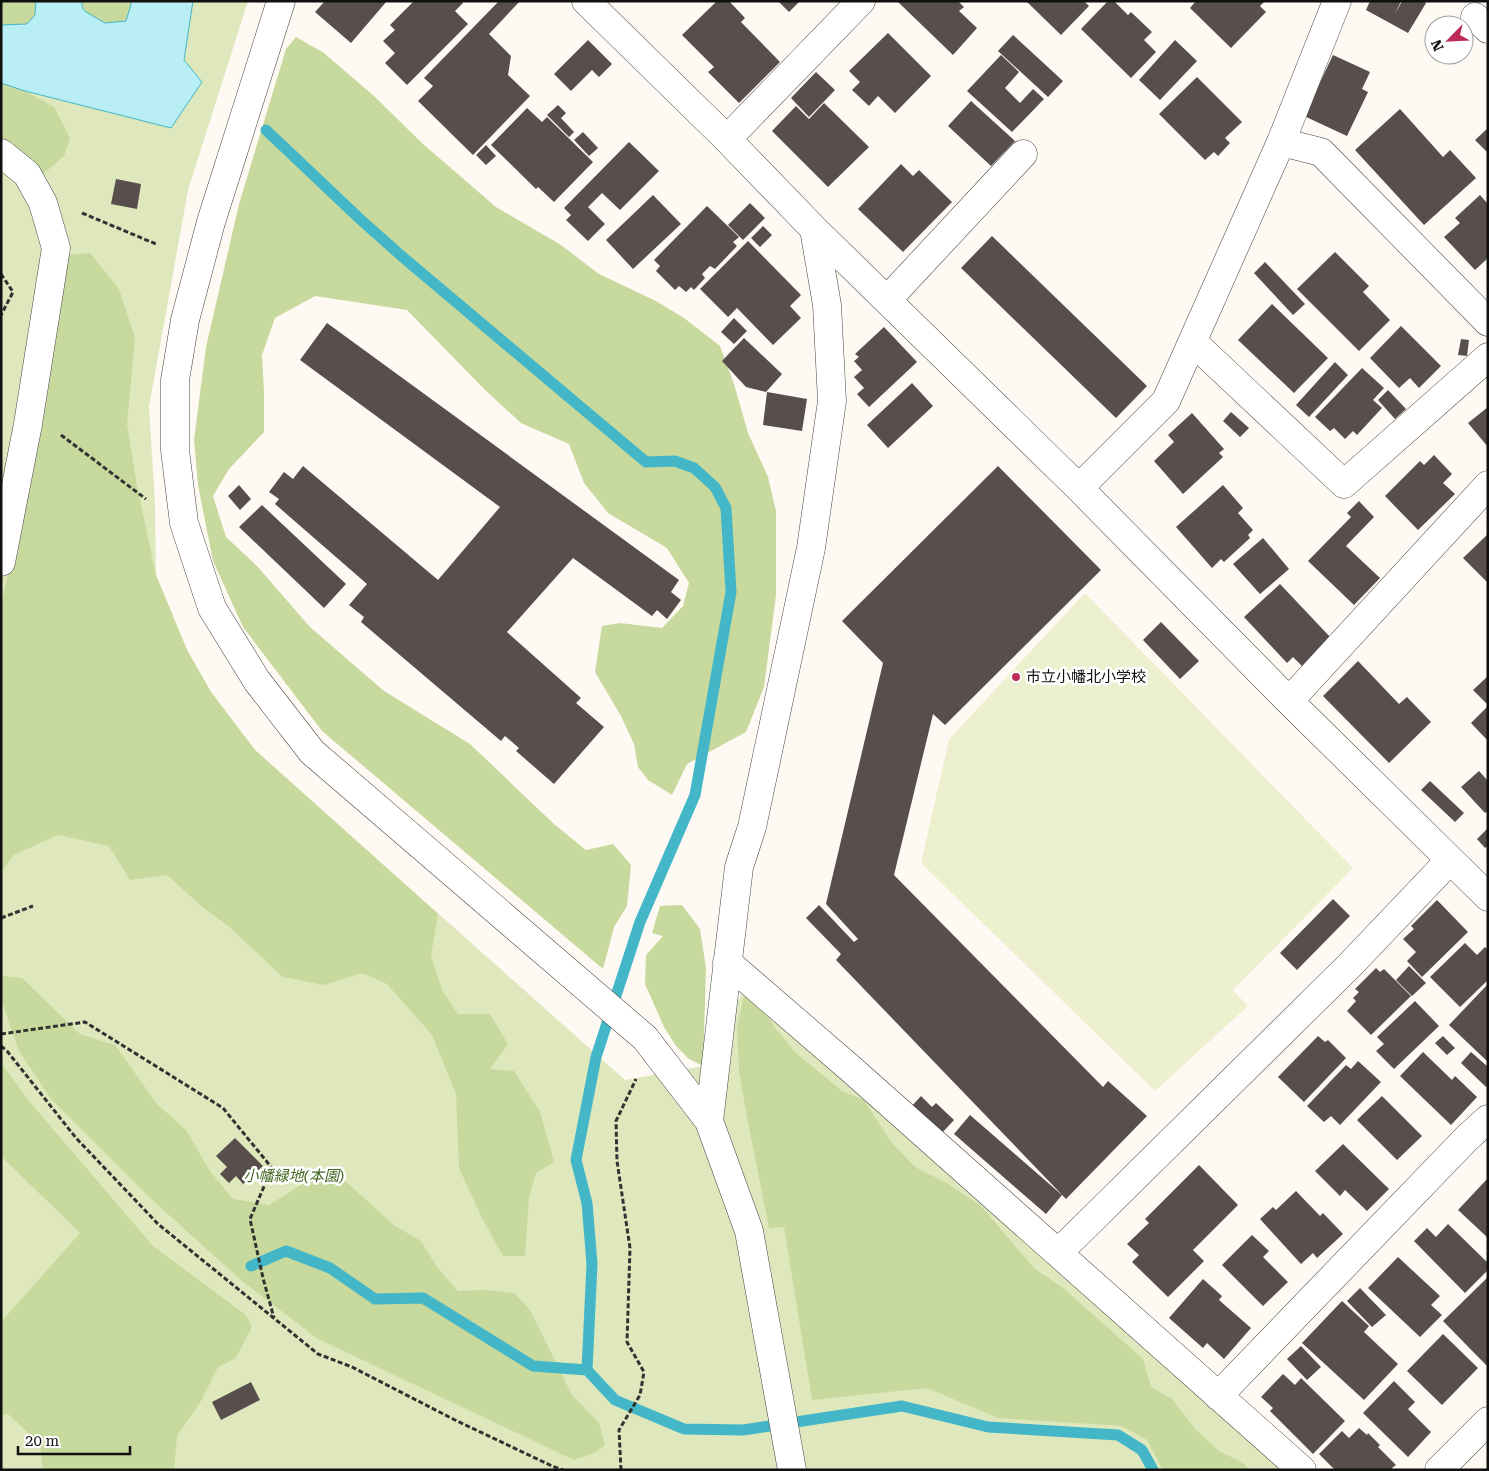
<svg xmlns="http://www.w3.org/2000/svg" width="1489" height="1471" font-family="'Roboto Serif','Noto Sans JP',serif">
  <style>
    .green { fill: #dfe8bd }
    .forest { fill: #c8d99d }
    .pitch { fill: #edf0cf }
    .water { fill: #b9eef4; stroke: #43b7c8 }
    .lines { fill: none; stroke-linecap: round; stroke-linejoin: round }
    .stream { stroke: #43b7c8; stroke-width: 11 }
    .building { fill: #584e4c }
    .minor-casing { stroke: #434343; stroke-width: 29 }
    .path { stroke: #323232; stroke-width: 3; stroke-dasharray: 5 2.5; stroke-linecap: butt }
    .minor { stroke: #fff; stroke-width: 28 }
    .poi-dot { fill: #bb2c59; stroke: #fff; stroke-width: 2 }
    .labels { text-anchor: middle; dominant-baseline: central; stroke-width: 5; stroke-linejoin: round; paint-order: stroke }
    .poi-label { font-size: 15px; fill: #101010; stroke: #fff; text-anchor: start }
    .park-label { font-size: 15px; font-style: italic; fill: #426622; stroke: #fff }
  </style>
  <rect width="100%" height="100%" fill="#fef9f3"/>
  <!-- green -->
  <path class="green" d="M1 1H248L188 190 149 407 155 503 156 575 187 650 211 692 255 750 625 1080 703 1066 746 986 1296 1470H1Z"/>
  <!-- forest -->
  <path class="forest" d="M1 1H36L35 15 27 24 1 25Z
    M81 1H132V4L126 21 106 23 86 13 83 9Z
    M296 37 324 53 374 96 423 144 496 207 561 245 599 274 656 301 684 318 720 346 734 384 748 433 768 477 776 511V595L764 687 746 732 687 764 672 795 648 780 638 767 634 744 621 716 595 672 602 626 620 623 662 628 683 606 689 583 667 548 608 513 584 483 569 444 521 423 484 389 407 310 315 296 275 318 262 355 264 392V432L229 469 213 496 226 537 257 566 310 627 384 691 470 744 554 824 586 850 613 844 631 865 627 906 614 927 603 969 322 731 243 627 213 561 198 485 194 440 206 347 239 204 286 49Z
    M1 83 25 91 54 107 70 138 64 156 41 176 1 139Z
    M90 253 119 289 135 338 127 424 137 486 156 575 187 650 211 692 255 750 438 914 431 956 442 990 458 1014H490L508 1044 490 1069 514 1071 540 1112 554 1162 536 1173 529 1197 525 1256H503L482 1218 459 1168 456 1094 432 1035 387 984 362 973 324 985 283 977 228 926 200 905 167 875 130 880 109 846 58 835 14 855 1 872V605L43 417 62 283 69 255Z
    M682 905 700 929 706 968 703 1066 689 1059 676 1046 664 1027 645 984 646 955 663 936 652 933 660 906Z
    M1 976 22 978 80 1034 115 1045 157 1104 186 1130 210 1171 233 1199 269 1205 320 1173 344 1180 395 1226 421 1241 437 1267 458 1291 484 1290 514 1293 530 1310 572 1395 599 1423 605 1445 594 1453 574 1460 318 1339 242 1281 149 1197 51 1099 19 1051 1 999Z
    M746 986 776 1029 796 1053 842 1091 864 1100 892 1143 915 1167 947 1183 980 1205 1035 1269 1063 1288 1143 1359 1151 1387 1172 1399 1195 1429 1219 1451 1243 1463 1250 1470H1163L1147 1440 1122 1426 998 1418 927 1388 812 1400 784 1227 769 1228 748 1122 739 1071 737 1028Z
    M1 1063 29 1101 153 1246 246 1315 252 1327 236 1358 218 1367 201 1401 177 1436 174 1470H43L40 1444 8 1414 1 1415V1322L80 1233 1 1156Z"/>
  <!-- pitch -->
  <path class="pitch" d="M1085 593 1353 868 1233 990 1248 1006 1155 1091 921 863 949 739Z"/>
  <!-- water -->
  <path class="water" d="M36 1H81L83 9 86 12 105 23 126 21 132 1H193L184 60 202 82 171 128 25 91 1 83V25L27 24 35 15Z"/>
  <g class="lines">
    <!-- stream -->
    <path class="stream" d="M266 130 361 220 405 259 646 462 675 461 694 468 715 487 726 508 731 592 695 795 640 922 596 1057 576 1160 587 1203 592 1264 587 1370
      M251 1266 286 1251 330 1268 375 1299 423 1298 533 1366 587 1370 615 1400 684 1429 743 1430 902 1406 988 1427 1118 1435 1142 1450 1153 1470"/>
  </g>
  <!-- building -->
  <path class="building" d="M325 1H387L351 43 315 12Z
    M414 1H461L463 3 455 11 468 24 407 85 385 63 395 53 383 41 395 30 390 25Z
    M499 1H520L489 34 511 56 508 75 530 96 473 155 418 101 433 86 424 78Z
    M717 1H729L745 18 741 22 780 62 739 103 708 72 714 67 682 35Z
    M778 1H800L789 12Z
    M897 1H958L964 7 959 11 977 28 953 55Z
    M1026 1H1084L1089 6 1061 35Z
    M1108 1H1114L1128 15 1131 12 1152 32 1144 40 1156 52 1131 78 1081 29Z
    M1196 1H1265L1260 6 1266 12 1231 48 1190 8Z
    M1370 1H1401L1395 14 1402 1H1423L1426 3 1408 33 1366 10Z
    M888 33 931 76 895 113 878 96 869 106 852 90 860 82 849 71Z
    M1013 35 1063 81 1048 97 998 51Z
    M588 40 612 64 599 77 592 70 571 91 554 74Z
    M1175 40 1197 61 1160 100 1139 80Z
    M1001 55 1019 72 1005 88 1020 103 1033 89 1044 99 1012 132 967 91Z
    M1333 55 1370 72 1362 89 1368 92 1347 136 1304 116Z
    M816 72 835 90 809 117 791 98Z
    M1197 77 1242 122 1225 138 1230 143 1218 156 1214 152 1205 160 1159 114Z
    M971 101 1015 141 991 166 948 126Z
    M824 103 869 147 828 187 772 131 796 106 809 119Z
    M558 105 566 113 561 118 574 132 569 137 547 115Z
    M527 108 542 122 547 117 593 162 554 202 538 187 536 189 491 145Z
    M1400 109 1443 157 1450 150 1476 178 1424 225 1355 150Z
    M1488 128V153L1475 140Z
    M583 132 598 148 589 156 574 140Z
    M629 142 659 171 620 210 602 193 588 207 605 224 588 241 566 220 571 215 564 208Z
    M486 145 496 156 486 165 476 155Z
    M901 164 913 176 919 170 952 202 903 252 858 209Z
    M116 179 141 184 137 209 111 204Z
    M653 195 681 224 633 269 606 240Z
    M1480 195 1488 204V258L1475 270 1444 237 1460 223 1455 218Z
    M750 203 765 218 743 240 728 225Z
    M707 206 739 237 733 242 737 246 715 269 710 266 702 274 705 278 694 290 691 287 686 292 679 286 675 290 656 271 660 266 654 260Z
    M763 226 772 235 760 247 751 238Z
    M992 236 1147 386 1116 418 961 268Z
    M748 241 801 295 790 306 801 318 773 345 737 308 728 317 700 289Z
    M1335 252 1369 286 1363 292 1390 320 1359 351 1297 289Z
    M1265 262 1305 304 1293 315 1254 273Z
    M1272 304 1328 358 1294 393 1238 340Z
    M734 318 747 331 734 344 721 332Z
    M327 323 679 580 671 592 681 600 667 619 657 610 652 616 573 558 507 632 581 698 576 703 604 727 554 784 516 751 519 748 505 736 501 741 361 622 364 617 349 605 367 584 275 504 279 499 269 492 284 472 293 479 303 466 438 580 500 507 300 360Z
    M1401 326 1441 366 1419 388 1410 378 1399 388 1370 358Z
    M884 327 917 362 869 407 857 394 864 388 854 377 862 370 854 361 859 357 855 354Z
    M744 338 782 374 766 392 746 387 722 361Z
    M1461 339 1469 340 1467 356 1458 355Z
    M1335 362 1348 375 1309 417 1296 405Z
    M1362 368 1384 388 1373 400 1382 408 1357 435 1353 431 1345 439 1334 428 1330 431 1315 417Z
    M912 383 933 406 888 448 867 425Z
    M1388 390 1406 409 1395 419 1378 400Z
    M767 392 807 399 802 431 763 425Z
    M1488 407V447L1468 423Z
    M1231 412 1249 428 1240 437 1223 421Z
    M1192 413 1224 449 1219 453 1223 457 1183 494 1154 461 1174 442 1168 435Z
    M1434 455 1452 474 1443 483 1455 494 1418 530 1385 496 1420 461 1424 465Z
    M998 466 1101 570 945 725 933 714 894 875 1103 1087 1108 1081 1147 1116 1066 1199 836 960 841 954 806 918 819 905 854 942 858 939 826 904 883 663 842 621Z
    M239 485 251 499 240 510 228 496Z
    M1223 485 1243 508 1238 513 1253 530 1248 535 1250 538 1224 562 1221 559 1212 568 1176 527Z
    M1359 501 1374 517 1346 546 1380 578 1354 605 1308 561 1351 517 1347 513Z
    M262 505 346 584 324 608 239 527Z
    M1488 534V583L1463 558Z
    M1263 538 1289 569 1260 594 1233 564Z
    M1280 584 1331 638 1302 666 1293 657 1287 663 1244 617Z
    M1161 622 1199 661 1180 679 1143 640Z
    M1358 661 1399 704 1407 697 1431 722 1389 763 1323 696Z
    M1488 676V705L1473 690Z
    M1488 706V741L1471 723Z
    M1479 771 1488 781V811L1485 813 1461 787Z
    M1430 781 1464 813 1455 822 1421 790Z
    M1488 828V846L1485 848 1477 839Z
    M1333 899 1350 916 1297 970 1280 953Z
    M1437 900 1468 932 1422 977 1407 961 1416 952 1403 939 1414 929 1411 926Z
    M1465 943 1477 955 1485 947 1488 950V980L1460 1007 1430 977Z
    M1409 966 1426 983 1412 996 1396 980Z
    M1376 968 1380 972 1384 969 1411 996 1371 1035 1347 1011 1356 1001 1353 998 1359 992 1355 989Z
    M1488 984V1062L1449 1025Z
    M1415 1001 1439 1026 1394 1069 1376 1051 1384 1044 1377 1037Z
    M1318 1036 1325 1042 1328 1040 1346 1058 1304 1102 1278 1077Z
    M1443 1036 1455 1048 1447 1055 1435 1043Z
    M1423 1052 1452 1080 1455 1076 1477 1097 1451 1125 1400 1076Z
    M1471 1052 1488 1067V1085L1486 1087 1461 1063Z
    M1358 1061 1381 1082 1340 1125 1331 1116 1324 1122 1307 1106 1346 1065 1351 1069Z
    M921 1096 932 1107 936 1103 954 1120 940 1135 911 1107Z
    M1382 1096 1422 1136 1397 1160 1357 1120Z
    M970 1115 1062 1195 1046 1214 954 1134Z
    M235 1138 263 1166 243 1184 236 1176 229 1183 220 1174 227 1167 216 1156Z
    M1343 1144 1389 1189 1367 1211 1345 1190 1340 1196 1315 1171Z
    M1199 1165 1238 1205 1193 1250 1204 1261 1168 1297 1132 1262 1139 1255 1127 1244 1149 1223 1145 1219Z
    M1488 1178V1238L1458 1210Z
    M1296 1191 1320 1216 1323 1213 1343 1234 1317 1258 1313 1253 1301 1264 1260 1219 1273 1207 1276 1210Z
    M1448 1224 1488 1263V1270L1465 1293 1414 1241 1427 1228 1436 1237Z
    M1252 1235 1269 1251 1263 1257 1288 1282 1263 1306 1222 1265Z
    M1398 1257 1440 1296 1431 1305 1442 1315 1420 1337 1368 1288Z
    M1488 1277V1367L1443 1321Z
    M1203 1279 1222 1296 1219 1300 1251 1328 1224 1359 1207 1343 1203 1348 1169 1318Z
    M1360 1288 1386 1315 1372 1327 1347 1301Z
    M1342 1301 1369 1326 1364 1332 1398 1364 1364 1400 1302 1343Z
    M1443 1334 1478 1368 1442 1405 1407 1371Z
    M1301 1346 1321 1367 1307 1380 1287 1359Z
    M1283 1374 1295 1385 1301 1378 1345 1421 1313 1454 1270 1411 1273 1408 1261 1397Z
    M1394 1381 1415 1402 1408 1409 1431 1432 1408 1457 1363 1413Z
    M251 1382 260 1400 221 1420 212 1402Z
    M1359 1428 1367 1435 1368 1433 1380 1445 1378 1447 1396 1465 1392 1468 1393 1470H1335L1319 1454 1342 1431 1349 1438Z"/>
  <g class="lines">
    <defs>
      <path id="minor" d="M281 1 211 222 185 320 175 380V450L184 523 212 608 257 681 312 752 645 1038 709 1121 749 1231 792 1470
        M586 1 727 139 814 229 1079 488 1289 701 1488 897
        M1475 17 1488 29
        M727 139 861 1
        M1281 142 1321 152 1488 322
        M1 153 27 174 43 203 56 248 28 424 1 562
        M887 300 1023 154
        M1193 342 1344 484 1488 357
        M1079 488 1166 401 1281 142 1337 1
        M1289 701 1488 485
        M727 962 851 1069 1302 1470
        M709 1121 739 867 752 827 811 548 832 401 827 305 814 229
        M1058 1253 1350 965 1450 860
        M1218 1396 1467 1138 1488 1119
        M1439 1470 1488 1421"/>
    </defs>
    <!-- minor casing -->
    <use href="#minor" class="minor-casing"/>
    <!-- path -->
    <path class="path" d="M82 213 156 244
      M1 274 13 292 1 315
      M61 435 146 499
      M1 918 33 906
      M1 1034 85 1022 223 1108 272 1168 250 1219 263 1278 274 1318
      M1 1046 7 1051 76 1138 158 1224 318 1354 352 1367 455 1420 552 1466 563 1470
      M621 1470 619 1430 640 1395 644 1372 627 1342 630 1248 617 1161 616 1121 636 1079"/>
    <!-- minor -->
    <use href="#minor" class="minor"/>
  </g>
  <!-- markers -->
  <circle class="poi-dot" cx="1016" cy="677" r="5"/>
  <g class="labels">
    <!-- poi labels -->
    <g class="poi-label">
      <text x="1026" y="677">市立小幡北小学校</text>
    </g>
    <!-- park labels -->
    <g class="park-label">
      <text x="294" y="1176">小幡緑地(本園)</text>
    </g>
  </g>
  <!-- border -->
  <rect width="1489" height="1471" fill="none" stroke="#101010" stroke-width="5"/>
  <!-- north arrow -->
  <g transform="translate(1449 40) rotate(246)"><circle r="24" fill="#ffffff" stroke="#9f9f9f"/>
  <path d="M0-4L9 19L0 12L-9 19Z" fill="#bb2c59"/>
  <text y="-8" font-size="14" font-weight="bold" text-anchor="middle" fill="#101010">N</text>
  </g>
  <!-- scale -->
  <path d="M18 1446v8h112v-8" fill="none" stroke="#101010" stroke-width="2.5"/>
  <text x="25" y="1446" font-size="15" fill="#101010" stroke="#ffffff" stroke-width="4" paint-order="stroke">20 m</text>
</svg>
